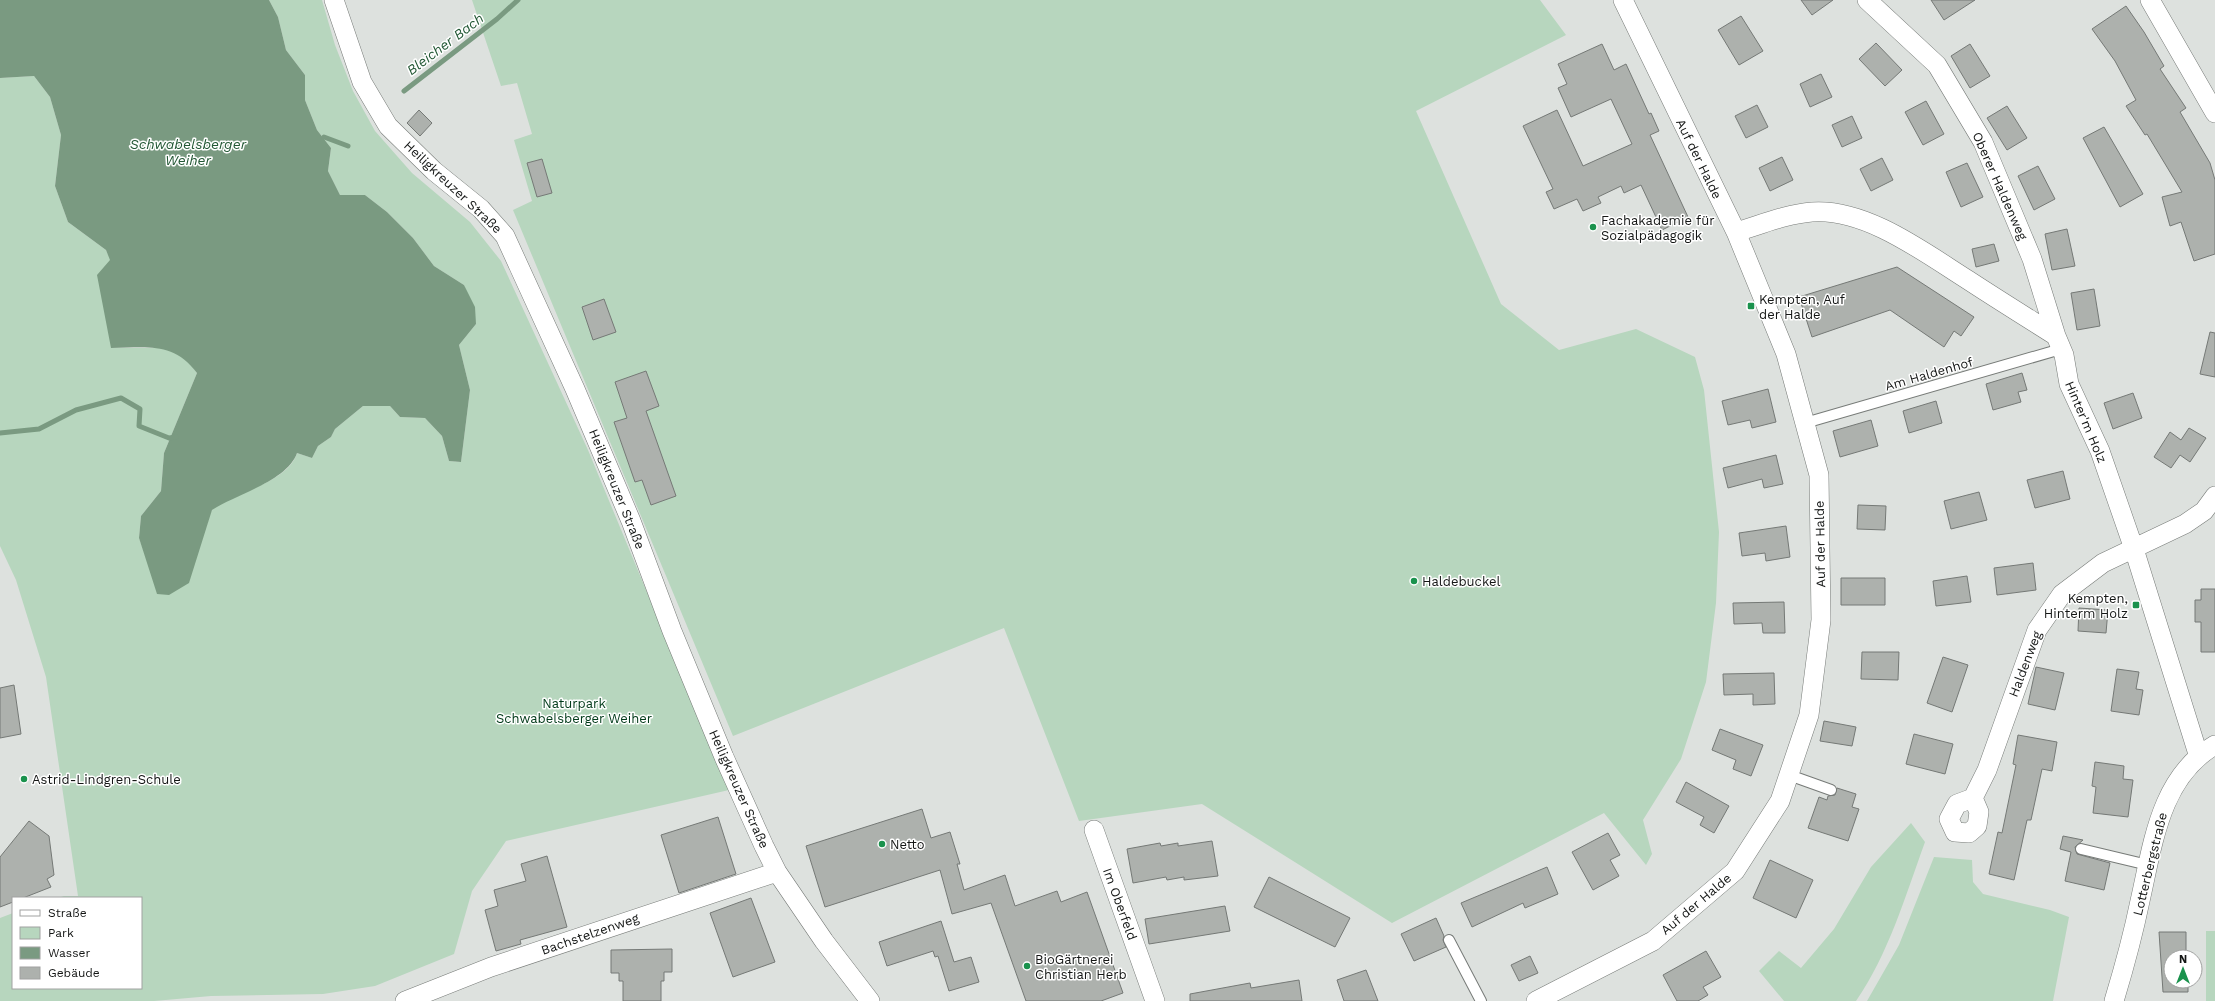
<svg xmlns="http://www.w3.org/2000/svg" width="2215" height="1001" font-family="'Work Sans',sans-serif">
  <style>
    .green { fill: #b7d6be }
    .water { fill: #7a9a81 }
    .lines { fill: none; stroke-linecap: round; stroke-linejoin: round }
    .stream { stroke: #7a9a81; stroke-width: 5 }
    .building { fill: #adb1ad; stroke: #757976 }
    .service-casing { stroke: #777b78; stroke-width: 12 }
    .minor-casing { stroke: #777b78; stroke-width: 20 }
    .service { stroke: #fff; stroke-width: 10 }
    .minor { stroke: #fff; stroke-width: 19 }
    .poi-dot { fill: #1a924d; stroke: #fff; stroke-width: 1.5 }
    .labels { text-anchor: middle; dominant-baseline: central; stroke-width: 3; stroke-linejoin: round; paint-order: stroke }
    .street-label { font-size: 13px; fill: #141615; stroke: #fff }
    .poi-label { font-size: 13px; fill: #141615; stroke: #fff; text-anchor: start }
    .park-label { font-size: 13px; fill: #003a19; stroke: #fff }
    .water-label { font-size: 14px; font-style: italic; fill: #235835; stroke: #fff }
  </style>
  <rect width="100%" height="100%" fill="#dde1de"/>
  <!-- green -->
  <path class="green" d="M269 0H322L335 45 353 91 375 131 412 173 470 222 501 261 588 450 729 790 506 841 472 891 454 954 375 986 323 994 211 996 154 1001H0V918L13 913V988H141V898H58L64 896H78L46 677 16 580 0 546V78L34 76 50 97 61 135 55 186 68 222 106 250 111 260V348H164L187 359 197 373 164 453 161 491 141 516 139 538 147 560 206 528C208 523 209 515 212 510 214 507 219 505 222 503 245 489 288 481 297 453L312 458 318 446 331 437 335 429 363 406H390L400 417 425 418 442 436 449 461 461 462 470 390 459 345 476 324 464 285 434 266 413 238 387 212 365 195H340L328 171 331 148 317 130 305 100V75L286 50 278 17Z
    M472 0H1540L1566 35 1416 111 1501 304 1559 350 1636 329 1695 357 1704 390 1719 532 1716 603 1706 682 1681 759 1643 820 1652 854 1646 865 1604 813 1392 923 1202 804 1079 821 1004 628 733 736 513 210 532 201 514 140 532 134 517 83 501 86Z
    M1911 823 1925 842C1905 897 1889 953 1856 1001H1784L1759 971 1779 951 1801 968 1834 929 1871 867Z
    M1934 857 1972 860 1973 882 1983 894 2050 910 2069 917 2053 1001H1867L1899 945Z
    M2206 931H2215V1001H2206Z"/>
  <!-- water -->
  <path class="water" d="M0 0H269L278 17 286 50 305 75V100L317 130 331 148 328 171 340 195H365L387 212 413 238 434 266 464 285 475 307 476 324 459 345 470 390 461 462 449 461 442 436 425 418 400 417 390 406H363L335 429 331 437 318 446 312 458 297 453C287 481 237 494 212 510L189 583 169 595 157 594 139 538 141 516 161 491 164 453 197 373C173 341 146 348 111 348L97 275 110 260 106 250 68 222 55 186 61 135 50 97 34 76 0 78Z"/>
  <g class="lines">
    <!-- stream -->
    <path class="stream" d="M404 91 497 19 518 0
      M324 137 348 146
      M0 433 39 429 76 410 121 398 140 409 139 426 169 438 176 437"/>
  </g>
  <!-- building -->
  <path class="building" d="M1801 0H1833L1812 15Z
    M1931 0H1975L1944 20Z
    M2126 6 2144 32 2164 66 2160 69 2186 108 2180 112 2210 163 2215 180V254L2194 261 2181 222 2170 226 2162 197 2182 192 2147 134 2145 135 2126 106 2136 100 2115 61 2092 29Z
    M1741 16 1763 51 1739 65 1718 30Z
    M1876 43 1902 70 1885 86 1859 59Z
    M1602 44 1614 70 1626 64 1649 114 1651 113 1659 131 1650 135 1688 217 1662 230 1641 185 1624 193 1621 186 1598 197 1601 203 1583 211 1577 199 1554 209 1546 192 1553 189 1523 126 1557 110 1583 166 1632 144 1611 99 1571 117 1558 88 1567 84 1558 64Z
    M1970 44 1990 76 1970 88 1951 56Z
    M1821 74 1832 97 1810 107 1800 84Z
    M1926 101 1944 134 1923 145 1905 112Z
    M1757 105 1768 127 1746 138 1735 116Z
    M2007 106 2027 138 2007 150 1987 118Z
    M419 110 432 123 420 136 407 123Z
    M1852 116 1862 138 1842 147 1832 125Z
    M2104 127 2143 194 2120 207 2083 138Z
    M1782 157 1793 180 1770 191 1759 168Z
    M1882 158 1893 180 1871 191 1860 169Z
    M542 159 552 193 537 197 527 163Z
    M1967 163 1983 197 1961 207 1946 172Z
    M2038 166 2055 199 2034 210 2018 176Z
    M2067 229 2075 266 2052 270 2045 234Z
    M1994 244 1999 261 1976 267 1972 249Z
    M1897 267 1974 317 1961 336 1954 331 1944 347 1890 310 1812 337 1799 297Z
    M2094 289 2100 326 2077 330 2071 293Z
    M604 299 616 332 593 340 582 307Z
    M2210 332 2215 333V377L2200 374Z
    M646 371 659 406 646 411 676 496 651 505 642 480 635 482 614 422 627 418 615 382Z
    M2022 373 2027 390 2018 392 2021 402 1993 410 1986 384Z
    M1768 389 1776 422 1752 428 1750 420 1728 425 1722 401Z
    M2133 393 2142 418 2113 429 2104 403Z
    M1936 401 1942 423 1909 433 1903 411Z
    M1871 420 1878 446 1840 457 1833 431Z
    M2189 428 2206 438 2190 462 2180 455 2171 468 2154 457 2170 432 2181 440Z
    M1776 455 1783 484 1764 488 1762 479 1728 488 1723 468Z
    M2063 471 2070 499 2035 508 2027 480Z
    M1979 492 1987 520 1951 529 1944 501Z
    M1858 505 1886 506 1885 530 1857 529Z
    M1786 526 1790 557 1766 561 1765 553 1742 556 1739 533Z
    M2033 563 2036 590 1997 595 1994 568Z
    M1967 576 1971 602 1936 606 1933 581Z
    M1841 578H1885V605H1841Z
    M2201 589H2215V652H2201V622H2195V600H2201Z
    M1784 602 1785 633H1763L1762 623 1734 624 1733 603Z
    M2079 608 2108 610 2106 633 2078 631Z
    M1862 652H1899L1898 680 1861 679Z
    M1943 657 1968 665 1952 712 1927 703Z
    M2036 667 2064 673 2055 710 2028 704Z
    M2117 669 2139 672 2136 689 2143 690 2139 715 2111 711Z
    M1774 673 1775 704 1753 705V694L1724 695 1723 674Z
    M14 685 21 734 0 738V688Z
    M1824 721 1856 727 1852 746 1820 741Z
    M1720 729 1763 745 1751 776 1733 769 1736 760 1712 750Z
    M1914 734 1953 744 1945 774 1906 764Z
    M2018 735 2057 742 2052 771 2042 769 2031 820H2027L2014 880 1989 874 1998 832 2002 833 2016 765 2013 764Z
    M2095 762 2124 766 2123 779 2133 780 2128 817 2093 813 2096 787 2092 786Z
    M1686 782 1729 806 1714 833 1700 825 1704 817 1676 802Z
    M1837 788 1856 794 1852 807 1859 809 1848 841 1808 828 1819 797 1827 800 1828 796 1835 795Z
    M922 809 931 838 950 832 960 864H957L964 890 1005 875 1015 906 1057 891 1061 902 1087 892 1123 993 1101 1001H1026L991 903 952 914 940 870 825 907 806 846Z
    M718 817 736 874 679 893 661 835Z
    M29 821 49 836 54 875 47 879 51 887 23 898H13V902L0 907V857Z
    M1608 833 1620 855 1610 860 1619 876 1593 890 1572 852Z
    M2063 836 2083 840 2075 847 2077 854 2110 863 2104 890 2065 881 2071 852 2060 849Z
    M1212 841 1218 876 1184 880V877L1167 880 1166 877 1133 883 1127 849 1160 843 1161 846 1178 843V846Z
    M547 856 567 927 520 940 521 944 496 951 485 910 498 906 494 890 526 881 521 864Z
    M1770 860 1813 880 1796 918 1753 898Z
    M1547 867 1558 894 1525 908 1523 903 1472 927 1461 903Z
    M1269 877 1350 918 1335 947 1254 907Z
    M751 898 775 962 733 977 710 913Z
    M1225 906 1230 931 1149 944 1145 919Z
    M1436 918 1444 936 1443 940 1446 947 1414 961 1401 934Z
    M941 921 954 962 971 957 979 982 949 991 938 956 935 957 933 951 887 966 879 942Z
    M2159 932H2186V952H2188V957H2171V981H2188V992H2163Z
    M672 949V972H664V981H661V1001H623V981H619V973H611V950Z
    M1706 951 1721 977 1703 987 1708 995 1698 1001H1677L1663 975Z
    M1530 956 1538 973 1519 981 1511 965Z
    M1366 970 1378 1001H1344L1337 980Z
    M1299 980 1302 1001H1190V994L1250 983 1251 988Z"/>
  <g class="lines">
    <defs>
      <path id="service" d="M1805 423 2061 349
        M1789 775 1831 790
        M2081 849 2148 865
        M1449 940 1481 1001"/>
      <path id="minor" d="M334 0 362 82 388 126 434 171 481 209 505 236 575 389 631 521 672 631 724 757 764 846 777 872 824 941 870 1001
        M1867 0 1937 65 1983 142 2032 259 2056 336
        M2150 0 2215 113
        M1736 232C1760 225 1786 214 1812 212 1866 208 1925 253 1968 280 1997 299 2026 317 2056 336L2064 355 2069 384 2100 451 2134 549 2198 754
        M1973 798 1979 812 1977 826 1969 833 1955 832 1949 819 1957 804 1973 798 1987 770 2037 630 2062 594 2103 563 2185 524 2204 511 2215 496
        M1094 830 1155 1001
        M405 1001 491 967 777 872
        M1536 1001 1653 941 1735 871 1780 801 1809 715 1821 620 1819 475 1786 354 1736 232 1623 0
        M2114 1001C2124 968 2133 935 2140 901 2153 844 2160 777 2215 745"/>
    </defs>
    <!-- service casing -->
    <use href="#service" class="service-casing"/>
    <!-- minor casing -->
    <use href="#minor" class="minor-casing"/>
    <!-- service -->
    <use href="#service" class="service"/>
    <!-- minor -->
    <use href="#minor" class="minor"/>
  </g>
  <!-- markers -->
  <g class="poi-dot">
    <circle cx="1593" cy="227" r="4"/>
    <rect x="1747" y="302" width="8" height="8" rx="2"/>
    <circle cx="1414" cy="581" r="4"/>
    <rect x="2132" y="601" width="8" height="8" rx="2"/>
    <circle cx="24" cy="779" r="4"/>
    <circle cx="882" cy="844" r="4"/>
    <circle cx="1027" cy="966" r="4"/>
  </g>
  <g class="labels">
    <!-- street labels -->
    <g class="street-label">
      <text transform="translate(1699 159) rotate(64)">Auf der Halde</text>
      <text transform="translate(2000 186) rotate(66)">Oberer Haldenweg</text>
      <text transform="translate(453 187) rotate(43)">Heiligkreuzer Straße</text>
      <text transform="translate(1929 374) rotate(-16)">Am Haldenhof</text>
      <text transform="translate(2086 422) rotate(67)">Hinter'm Holz</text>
      <text transform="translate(617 489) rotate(68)">Heiligkreuzer Straße</text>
      <text transform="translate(1820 544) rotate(-91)">Auf der Halde</text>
      <text transform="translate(2025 664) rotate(-69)">Haldenweg</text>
      <text transform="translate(739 789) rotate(66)">Heiligkreuzer Straße</text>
      <text transform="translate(2150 864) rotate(-76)">Lotterbergstraße</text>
      <text transform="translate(1120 904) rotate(70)">Im Oberfeld</text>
      <text transform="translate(1696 904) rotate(-40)">Auf der Halde</text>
      <text transform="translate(590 934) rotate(-19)">Bachstelzenweg</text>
    </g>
    <!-- poi labels -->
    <g class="poi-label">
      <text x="1601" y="220">Fachakademie für<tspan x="1601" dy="15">Sozialpädagogik</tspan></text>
      <text x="1759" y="299">Kempten, Auf<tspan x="1759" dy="15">der Halde</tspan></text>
      <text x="1422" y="581">Haldebuckel</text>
      <text x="2128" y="598" text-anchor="end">Kempten,<tspan x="2128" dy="15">Hinterm Holz</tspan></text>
      <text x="32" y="779">Astrid-Lindgren-Schule</text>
      <text x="890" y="844">Netto</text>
      <text x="1035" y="959">BioGärtnerei<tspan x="1035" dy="15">Christian Herb</tspan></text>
    </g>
    <!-- park labels -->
    <g class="park-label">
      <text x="574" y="703">Naturpark<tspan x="574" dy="15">Schwabelsberger Weiher</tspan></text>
    </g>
    <!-- water labels -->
    <g class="water-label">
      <text transform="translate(445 44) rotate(-37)">Bleicher Bach</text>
      <text x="188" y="144">Schwabelsberger<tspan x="188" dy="16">Weiher</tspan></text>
    </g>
  </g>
  <!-- legend -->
  <rect x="12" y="897" width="130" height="92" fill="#ffffff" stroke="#a1a2a1"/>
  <rect x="20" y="910" width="20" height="6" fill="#ffffff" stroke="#a1a2a1"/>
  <text x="48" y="917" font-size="12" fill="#141615">Straße</text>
  <rect x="20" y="927" width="20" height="12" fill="#b7d6be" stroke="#a1a2a1"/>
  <text x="48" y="937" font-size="12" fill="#141615">Park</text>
  <rect x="20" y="947" width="20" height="12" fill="#7a9a81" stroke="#a1a2a1"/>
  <text x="48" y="957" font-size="12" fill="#141615">Wasser</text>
  <rect x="20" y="967" width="20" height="12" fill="#adb1ad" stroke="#a1a2a1"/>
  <text x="48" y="977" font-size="12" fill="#141615">Gebäude</text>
  <!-- north arrow -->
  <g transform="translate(2183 969)"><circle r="19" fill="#ffffff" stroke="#a1a2a1"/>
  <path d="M0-3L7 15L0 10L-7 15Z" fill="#1a924d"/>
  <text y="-6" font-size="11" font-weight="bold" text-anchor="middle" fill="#141615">N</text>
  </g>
</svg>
